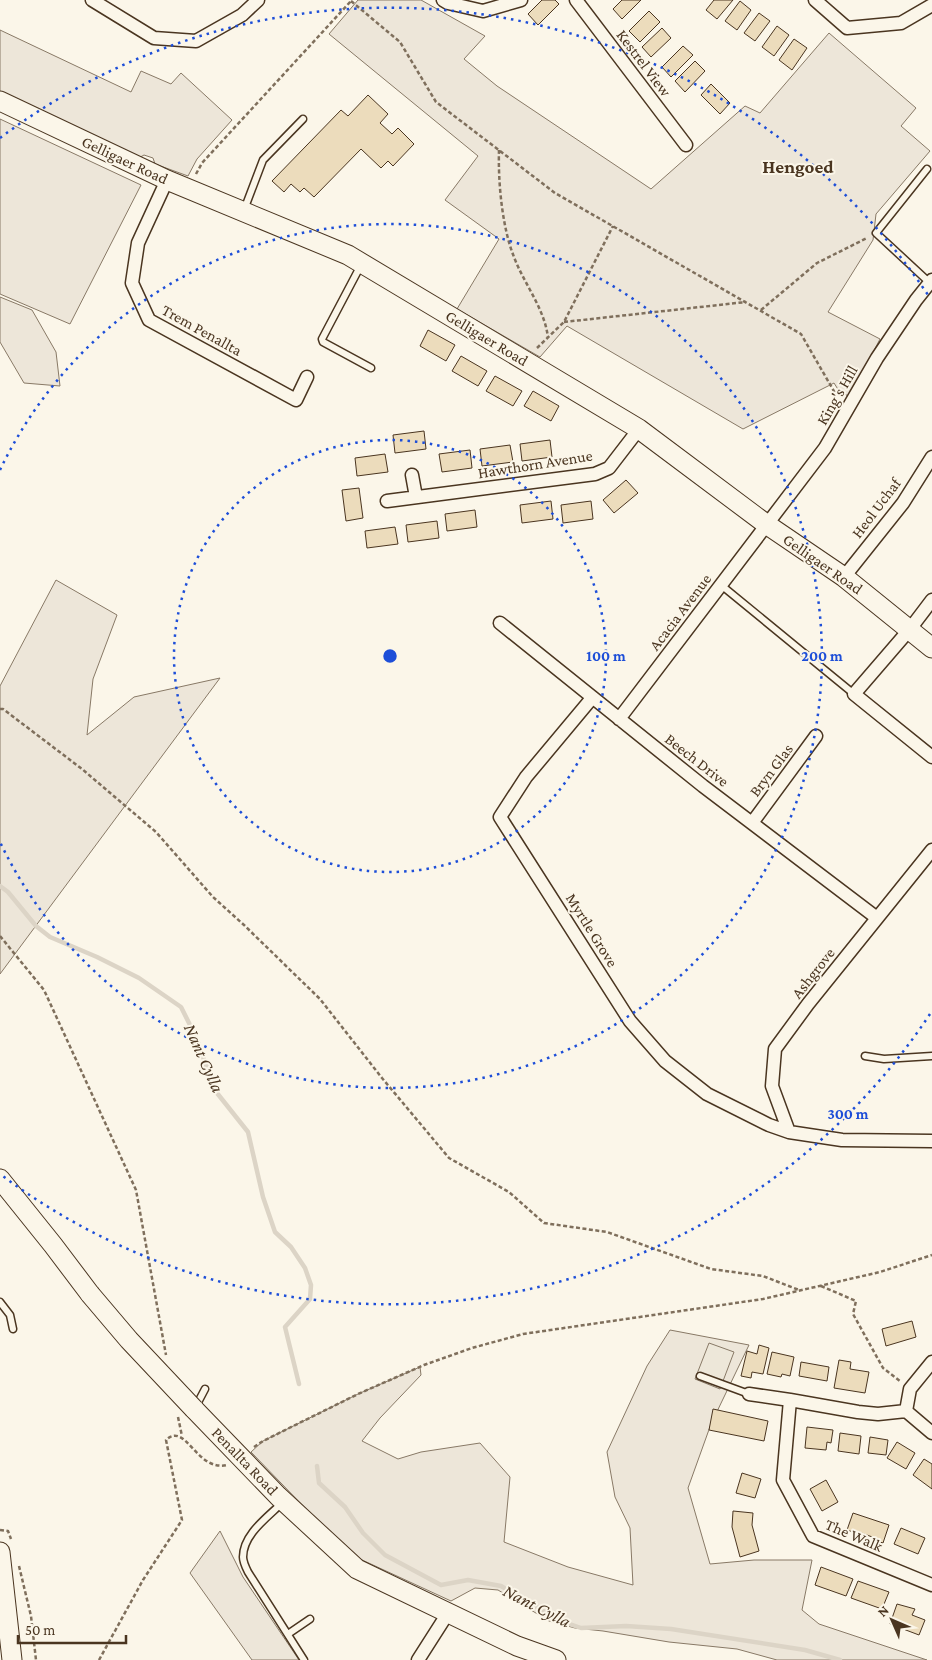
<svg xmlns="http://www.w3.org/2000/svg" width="932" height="1660" font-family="'Crimson Pro',serif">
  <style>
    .green { fill: #ede6d9; stroke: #887966 }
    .parking { fill: #ede7d9; stroke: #887966 }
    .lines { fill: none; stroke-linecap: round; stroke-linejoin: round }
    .stream { stroke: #dcd4c6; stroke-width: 4.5 }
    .building { fill: #ecdcbc; stroke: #4a3520 }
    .lane-casing { stroke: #4a3520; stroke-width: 9 }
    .street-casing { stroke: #4a3520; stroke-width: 15 }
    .secondary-casing { stroke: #4a3520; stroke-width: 21 }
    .path { stroke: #7f6f5c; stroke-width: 2.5; stroke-dasharray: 4 2.5; stroke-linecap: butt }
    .lane { stroke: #fbf6e9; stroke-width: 6 }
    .street { stroke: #fbf6e9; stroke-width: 12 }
    .secondary { stroke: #fbf6e9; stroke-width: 19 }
    .secondary-bridge-casing { stroke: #4a3520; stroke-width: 21; stroke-linecap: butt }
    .secondary-bridge { stroke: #fbf6e9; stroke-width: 19 }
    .ring { fill: none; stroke: #1d4ed8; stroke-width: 2.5; stroke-dasharray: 2.5 5 }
    .labels { text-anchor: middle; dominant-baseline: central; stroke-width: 4; stroke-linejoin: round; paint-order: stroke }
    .street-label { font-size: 16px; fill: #4a3520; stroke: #fbf6e9 }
    .water-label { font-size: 18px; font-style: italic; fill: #4a3520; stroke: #fbf6e9 }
    .quarter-label { font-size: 19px; font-weight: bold; fill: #4a3520; stroke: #fbf6e9 }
    .centre { fill: #1d4ed8; stroke: #fbf6e9; stroke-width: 2.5 }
    .ring-label { font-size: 15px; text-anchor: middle; font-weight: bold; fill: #1d4ed8; stroke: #fbf6e9; stroke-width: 4; stroke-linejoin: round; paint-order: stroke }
  </style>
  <rect width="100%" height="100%" fill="#fbf6e9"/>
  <!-- green -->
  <path class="green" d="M358 0H421L485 36 464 59 497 86 651 189 745 106 760 113 829 33 916 108 901 126 930 151 876 214 873 240 828 312 880 339 850 397 839 391 834 383 743 429 567 326 540 357 457 309 499 239 445 200 478 156 329 34Z
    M0 30 131 92 141 71 171 84 181 73 232 120 197 159 188 176 155 164 153 158 144 155 135 160 0 95Z
    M0 119 141 185 70 324 0 294Z
    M0 297 32 310 56 352 60 386 24 383 0 342Z
    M56 580 117 615 93 679 87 735 134 697 220 678 0 974V686Z
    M670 1330 749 1345 711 1424 688 1488 710 1564 754 1560H812L802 1610 819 1624 927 1660H777L737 1649 669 1642 603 1631 575 1628 549 1621 498 1590 475 1588 451 1601 360 1559 310 1513 251 1452 263 1441 358 1394 420 1367 421 1375 380 1418 362 1441 398 1459 421 1452 480 1443 510 1477 504 1542 568 1567 633 1585 630 1528 615 1497 607 1452 647 1366Z
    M220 1531 243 1577 299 1660H252L190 1573Z"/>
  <!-- parking -->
  <path class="parking" d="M709 1343 734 1352 720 1389 695 1379Z"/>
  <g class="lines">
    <!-- stream -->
    <path class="stream" d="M0 886 8 892 36 926 50 937 97 957 139 978 181 1007 192 1029 217 1093 248 1132 263 1197 275 1232 291 1247 305 1268 311 1285 310 1299 285 1327 299 1384
      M317 1466 319 1483 345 1507 363 1533 385 1555 441 1585 468 1580 501 1586 561 1621 581 1628 626 1626 671 1629 805 1650 840 1660"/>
  </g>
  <!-- building -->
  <path class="building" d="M542 0H555L559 4 538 25 528 14Z
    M622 0H641L622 19 613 9Z
    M714 0H733L717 19 706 10Z
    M740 1 751 10 737 30 725 21Z
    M649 11 660 22 640 42 629 31Z
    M759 13 770 21 755 41 744 33Z
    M777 26 789 35 774 56 762 47Z
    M662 28 671 38 651 57 642 47Z
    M794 39 807 48 792 70 779 60Z
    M683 46 693 55 671 77 662 67Z
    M695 61 705 71 685 92 675 81Z
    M711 84 730 103 720 114 701 95Z
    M368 95 388 114 380 123 392 134 398 128 414 144 393 166 388 161 381 168 361 149 314 197 304 188 300 192 291 184 284 192 272 181 341 110 348 116Z
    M428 330 455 345 446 361 420 346Z
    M461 356 487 371 478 386 452 371Z
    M495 376 522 391 513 406 486 391Z
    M533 391 559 406 551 421 524 406Z
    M424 431 426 449 395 453 393 435Z
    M550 440 552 457 522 461 520 444Z
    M510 445 513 462 482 466 480 449Z
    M470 450 472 468 442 472 439 454Z
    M385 454 388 472 357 476 355 458Z
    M626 480 638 493 614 513 603 500Z
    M359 488 363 518 346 521 342 490Z
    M551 501 553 519 522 523 520 505Z
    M591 501 593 519 563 523 561 505Z
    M475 510 477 527 447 531 445 514Z
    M437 521 439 538 408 542 406 525Z
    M395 527 398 544 367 548 365 531Z
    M912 1321 916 1337 886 1346 882 1329Z
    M759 1345 769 1348 763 1374 752 1372 751 1378 741 1376 747 1351 757 1354Z
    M772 1352 794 1357 790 1376 782 1374 781 1377 767 1374Z
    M839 1360 851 1362 850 1369 869 1372 865 1393 834 1388Z
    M801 1362 829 1367 827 1381 799 1376Z
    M713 1409 768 1421 764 1441 709 1430Z
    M807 1427 833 1430 831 1443 827 1442 826 1450 805 1448Z
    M840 1433 861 1436 859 1454 838 1451Z
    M870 1437 888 1440 886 1455 868 1453Z
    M897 1442 915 1453 906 1469 887 1458Z
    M924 1459 932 1464V1489L913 1475Z
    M742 1473 761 1479 755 1498 736 1493Z
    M826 1480 838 1502 822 1511 810 1489Z
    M733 1511 753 1513 752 1525 759 1551 740 1557 732 1527Z
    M853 1513 889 1525 883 1543 874 1540 875 1538 856 1531V1533L847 1530Z
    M901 1528 925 1538 918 1554 894 1544Z
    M821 1567 853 1579 846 1596 815 1585Z
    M858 1581 889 1592 882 1609 851 1598Z
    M897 1604 915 1609 912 1615 925 1620 919 1635 890 1624Z"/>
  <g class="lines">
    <defs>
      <path id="lane" d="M927 169 876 233 930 283
        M244 210 263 160 303 119
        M361 265 322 339 323 342 371 368
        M721 585 854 694
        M865 1056 884 1059 932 1056
        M0 1302 10 1315 13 1329
        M700 1376 749 1394
        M195 1408 205 1389
        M283 1502C268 1517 243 1534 243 1557 243 1562 246 1568 248 1572L304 1660
        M288 1634 310 1619"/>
      <path id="street" d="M92 0 154 38 196 41 242 15 258 0
        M443 0 448 3 483 11 521 0
        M576 0 686 145
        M815 0 847 28 901 23 932 5
        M167 180 138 243 132 283 149 320 296 400 307 377
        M412 475 416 497
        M387 501 595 474 609 468 639 429
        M844 577 903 503 932 457
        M932 600 910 629 854 694 932 757
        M500 623 703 786 877 918
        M592 698 526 777 500 817 630 1021 665 1061 707 1094 769 1125 789 1132 842 1140 932 1141
        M619 719 825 448 877 358 916 300 932 280
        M752 823 816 736
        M789 1132 772 1086 775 1049 808 1004 932 850
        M932 1362 910 1389 906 1411 932 1433
        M749 1394 790 1400 858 1412 878 1414 906 1411
        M790 1400 783 1480 813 1536 932 1585
        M418 1660 448 1613"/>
      <path id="secondary" d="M0 101 167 180 348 255 639 429 766 524 844 577 932 648
        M0 1179 53 1245 90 1294
        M194 1409 278 1496 357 1569 517 1646 556 1660
        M0 1552 12 1660"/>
    </defs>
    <!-- lane casing -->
    <use href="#lane" class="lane-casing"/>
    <!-- street casing -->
    <use href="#street" class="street-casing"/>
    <!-- secondary casing -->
    <use href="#secondary" class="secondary-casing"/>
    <!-- path -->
    <path class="path" d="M351 1 400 42 436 102 555 193 801 334 835 393 840 395
      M499 150C498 182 502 227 514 257 524 284 545 309 548 338
      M196 174 202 163 351 1
      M761 310 817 263 867 238
      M564 322 746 302
      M537 348 564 322 613 226
      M0 709H3L82 769 156 832 213 897 244 925 320 999 382 1078 449 1158 509 1192 544 1223 607 1232 711 1269 763 1276 799 1290
      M0 936 44 990 136 1190 166 1355
      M821 1286 856 1301 853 1314 883 1368 900 1381
      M178 1417 182 1436
      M254 1447 263 1441 358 1394 424 1365 472 1348 523 1334 763 1299 880 1272 932 1255
      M0 1530 8 1531 11 1539
      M19 1566 31 1616 36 1660
      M99 1660 143 1580 182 1520 166 1440C186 1421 196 1472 227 1465"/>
    <!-- lane -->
    <use href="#lane" class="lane"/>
    <!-- street -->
    <use href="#street" class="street"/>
    <!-- secondary -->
    <use href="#secondary" class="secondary"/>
    <defs>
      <path id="secondary-bridge" d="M90 1294 129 1340 194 1409"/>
    </defs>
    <!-- secondary-bridge casing -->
    <use href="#secondary-bridge" class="secondary-bridge-casing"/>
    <!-- secondary-bridge -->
    <use href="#secondary-bridge" class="secondary-bridge"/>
  </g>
  <!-- distance rings -->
  <g class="ring">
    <circle cx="390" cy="656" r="216"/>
    <path d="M0 470A432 432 0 1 1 0 842"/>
    <path d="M930 1014A648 648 0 0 1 0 1174M0 138A648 648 0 0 1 930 298"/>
  </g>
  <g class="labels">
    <!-- street labels -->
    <g class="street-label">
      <text transform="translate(644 63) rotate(53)">Kestrel View</text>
      <text transform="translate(125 160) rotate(25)">Gelligaer Road</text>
      <text transform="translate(202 330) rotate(29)">Trem Penallta</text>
      <text transform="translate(487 338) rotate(31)">Gelligaer Road</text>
      <text transform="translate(837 395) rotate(-60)">King's Hill</text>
      <text transform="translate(535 464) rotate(-9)">Hawthorn Avenue</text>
      <text transform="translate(876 508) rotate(-53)">Heol Uchaf</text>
      <text transform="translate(823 564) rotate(35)">Gelligaer Road</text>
      <text transform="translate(680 612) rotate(-53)">Acacia Avenue</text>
      <text transform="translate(697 760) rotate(38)">Beech Drive</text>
      <text transform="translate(771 770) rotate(-53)">Bryn Glas</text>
      <text transform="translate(592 930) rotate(58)">Myrtle Grove</text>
      <text transform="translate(813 973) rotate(-52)">Ashgrove</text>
      <text transform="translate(245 1461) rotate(46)">Penallta Road</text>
      <text transform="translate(854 1535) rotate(23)">The Walk</text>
    </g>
    <!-- water labels -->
    <g class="water-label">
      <text transform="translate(204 1058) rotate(66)">Nant Cylla</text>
      <text transform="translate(537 1606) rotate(27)">Nant Cylla</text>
    </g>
    <!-- quarter labels -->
    <g class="quarter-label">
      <text x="798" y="166">Hengoed</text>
    </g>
  </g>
  <circle cx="390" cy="656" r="8" class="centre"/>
  <g class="ring-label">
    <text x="606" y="661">100 m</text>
    <text x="822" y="661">200 m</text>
    <text x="848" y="1119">300 m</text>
  </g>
  <!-- north arrow -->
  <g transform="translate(892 1620) rotate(315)" stroke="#fbf6e9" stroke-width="4" paint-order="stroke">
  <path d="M0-4L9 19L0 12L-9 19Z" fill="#4a3520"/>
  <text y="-8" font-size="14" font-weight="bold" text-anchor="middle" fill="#4a3520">N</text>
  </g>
  <!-- scale -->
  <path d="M18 1635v8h108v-8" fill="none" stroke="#4a3520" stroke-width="2.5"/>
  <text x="25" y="1635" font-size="15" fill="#4a3520" stroke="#fbf6e9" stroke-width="4" paint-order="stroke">50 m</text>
</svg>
